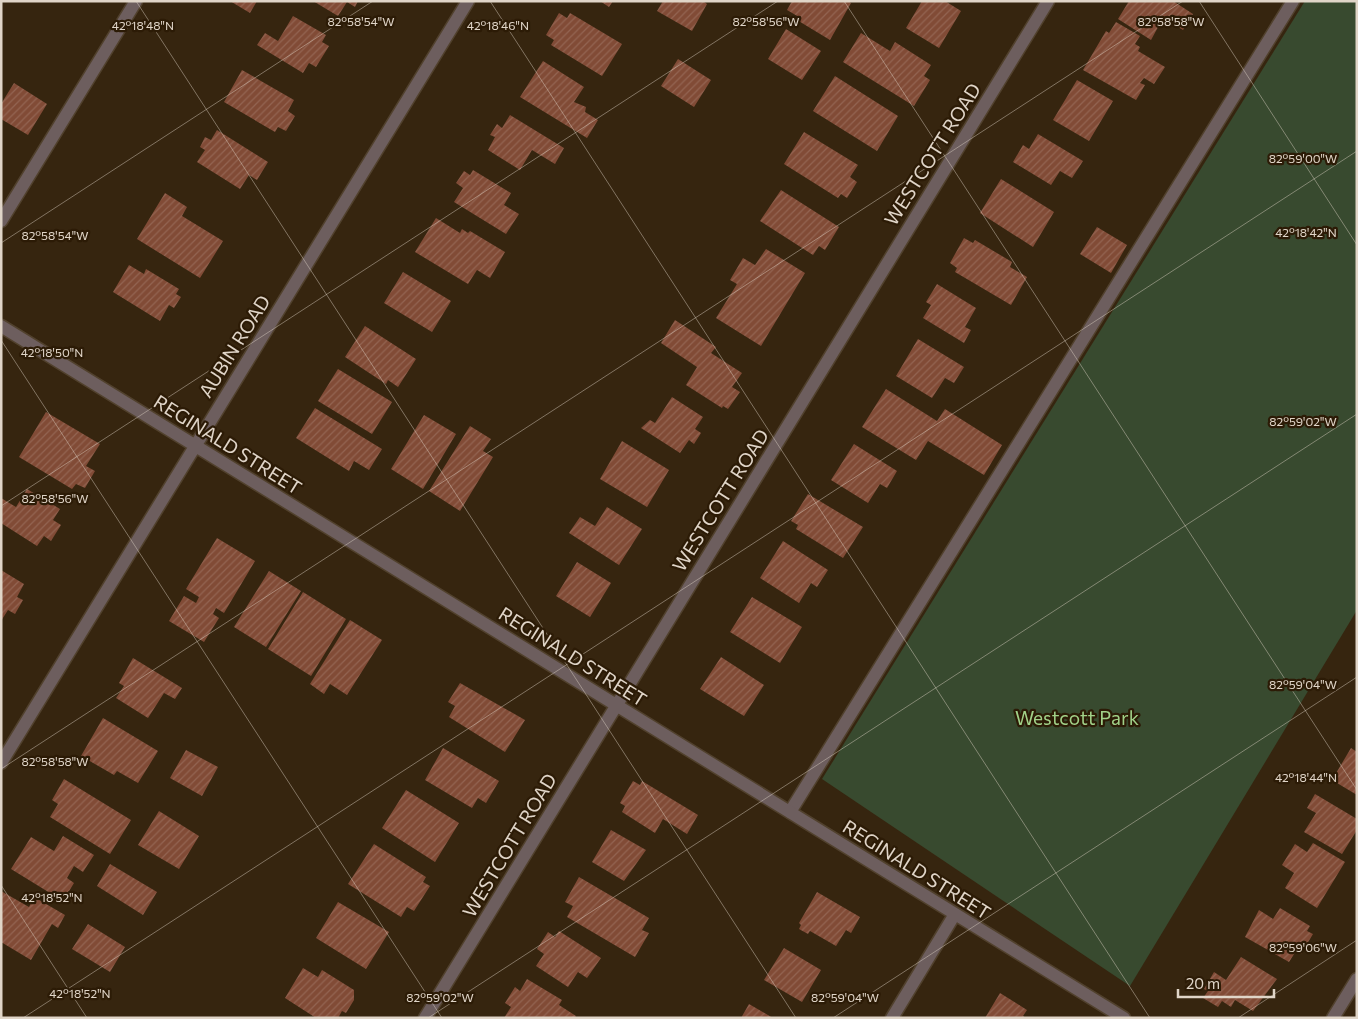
<svg xmlns="http://www.w3.org/2000/svg" width="1358" height="1019" font-family="Commissioner,sans-serif">
  <style>
    .green { fill: #384a2f }
    .building { fill: url(#building-hatch) }
    .lines { fill: none; stroke-linecap: round; stroke-linejoin: round }
    .lane-casing { stroke: #51412d; stroke-width: 15 }
    .street-casing { stroke: #51412d; stroke-width: 15 }
    .lane { stroke: #6d5e5e; stroke-width: 12 }
    .street { stroke: #6d5e5e; stroke-width: 12 }
    .ticks { fill: none; stroke: #e0d5c8; stroke-width: 1; stroke-opacity: 0.45 }
    .labels { text-anchor: middle; dominant-baseline: central; stroke-width: 4.5; stroke-linejoin: round; paint-order: stroke }
    .street-label { font-size: 19px; fill: #e0d5c8; stroke: #2c1b06 }
    .park-label { font-size: 19px; fill: #a1d188; stroke: #2c1b06 }
    .ticks-label { font-size: 12px; text-anchor: middle; fill: #e0d5c8; stroke: #2c1b06; stroke-width: 4.5; stroke-linejoin: round; paint-order: stroke }
  </style>
  <defs>
    <pattern id="building-hatch" width="6" height="6" patternUnits="userSpaceOnUse" patternTransform="scale(1.25)"><rect width="6" height="6" fill="#814b36"/><path d="M-1 1l2-2M0 6l6-6M5 7l2-2" fill="none" stroke="#936452"/></pattern>
  </defs>
  <rect width="100%" height="100%" fill="#36250f"/>
  <!-- green -->
  <path class="green" d="M1305 1H1357V610L1130 986 822 779Z"/>
  <!-- building -->
  <path class="building" d="M230 1H257L250 13Z
    M313 1H358L355 7 347 2 338 16Z
    M600 1H613L609 7Z
    M663 1H703L707 4 692 31 657 11Z
    M792 1H848L851 3 830 40 797 20 799 17 787 10Z
    M922 1H945L961 11 939 48 906 28Z
    M1129 1H1173L1193 14 1183 30 1163 18 1151 40 1118 19Z
    M559 13 567 18 570 13 622 44 602 76 551 45 554 40 546 35Z
    M293 16 326 35 322 42 329 46 316 67 309 63 303 73 257 45 265 33 278 41Z
    M1116 22 1140 36 1135 44 1140 47 1138 51 1165 67 1154 84 1144 78 1140 83 1145 85 1136 100 1083 70 1106 31 1109 33Z
    M786 29 821 51 802 80 768 59Z
    M861 33 890 51 895 42 931 65 924 76 930 80 914 106 843 62Z
    M678 59 711 80 694 107 661 86Z
    M543 61 584 87 574 102 586 107 585 112 598 120 587 138 520 97Z
    M242 70 294 100 288 111 295 116 286 131 278 127 275 132 224 102Z
    M835 76 898 116 877 151 813 111Z
    M1077 80 1113 101 1089 141 1053 120Z
    M14 83 47 104 28 135 1 119V104Z
    M510 115 564 148 555 164 532 150 520 170 488 150 495 137 490 135 497 124 502 128Z
    M217 130 268 162 257 180 249 175 240 189 197 162 205 150 200 147 205 137 211 140Z
    M804 132 858 165 850 177 857 182 847 198 841 194 838 198 784 164Z
    M1038 134 1083 161 1072 178 1060 171 1051 185 1013 162 1023 145 1029 149Z
    M473 170 511 193 504 205 519 214 506 234 454 202 463 188 456 183 464 171 470 175Z
    M1001 179 1054 212 1033 247 980 213Z
    M781 190 839 227 825 250 819 246 813 255 760 221Z
    M165 193 187 207 182 216 223 241 200 278 137 239Z
    M436 218 460 233 462 229 468 233 470 231 505 252 490 278 477 270 468 284 415 252Z
    M1097 227 1127 245 1111 273 1080 254Z
    M964 238 973 243 975 240 1012 262 1010 267 1027 277 1011 305 955 272 957 268 950 263Z
    M766 249 805 273 761 346 716 318 737 284 730 280 743 258 755 265Z
    M129 265 144 274 146 269 179 289 176 294 181 297 174 308 169 305 160 321 113 292Z
    M403 272 451 301 432 332 384 303Z
    M937 284 976 308 965 327 971 330 964 343 923 318 931 305 926 302Z
    M675 320 716 347 711 353 742 373 732 387 740 392 728 409 723 406 722 408 686 385 697 367 661 343Z
    M365 326 416 359 398 387 388 380 386 384 345 357Z
    M918 339 964 367 954 383 945 378 932 398 896 376Z
    M338 369 392 402 372 434 318 401Z
    M886 389 937 421 945 409 1002 445 984 475 928 441 916 460 862 427Z
    M672 397 703 417 695 429 701 433 694 444 689 440 680 453 641 428 650 420 655 423Z
    M315 408 382 449 369 470 354 461 349 471 296 438Z
    M46 412 100 444 86 466 95 471 85 488 76 484 72 489 19 457Z
    M424 415 456 434 423 489 391 469Z
    M470 426 491 439 483 451 493 457 460 511 429 491Z
    M622 441 669 470 647 507 600 479Z
    M854 444 897 471 887 488 880 484 868 503 831 480Z
    M27 489 60 509 53 520 61 525 51 541 44 536 37 546 1 523V498L16 507Z
    M808 494 863 527 843 558 796 529 798 525 791 521Z
    M607 507 642 529 619 565 569 533 580 517 595 526Z
    M217 538 255 561 224 613 216 608 213 614 219 618 204 642 169 621 184 596 196 603 199 597 186 589Z
    M783 541 828 570 817 587 811 583 799 603 760 578Z
    M577 562 611 583 590 617 556 596Z
    M1 570 24 584 17 597 23 600 15 614 8 610 1 621Z
    M269 571 301 591 266 647 234 627Z
    M303 592 346 619 311 676 268 649Z
    M752 597 802 627 780 663 730 632Z
    M350 620 382 640 347 695 330 684 324 694 310 684Z
    M721 657 764 685 744 716 700 689Z
    M133 658 182 688 175 699 164 693 148 718 116 698 124 686 119 683Z
    M460 683 525 720 505 752 449 717 455 706 448 702Z
    M103 718 158 751 138 783 117 771 114 775 81 756Z
    M443 748 499 781 486 803 478 798 472 808 425 780Z
    M1351 748 1357 752V795L1332 780Z
    M186 750 218 767 202 796 170 778Z
    M64 779 131 820 110 854 50 817 58 804 52 800Z
    M633 781 640 785 642 781 698 815 687 834 663 819 655 833 622 812 625 806 620 803Z
    M406 790 459 823 435 862 382 828Z
    M1315 794 1357 819V830L1342 854 1304 832 1316 813 1307 808Z
    M159 811 199 836 179 869 138 845Z
    M611 830 646 850 624 881 592 862Z
    M63 836 94 855 83 872 74 866 67 878 74 883 63 901 11 869 31 837 54 851Z
    M1313 843 1345 862 1317 908 1285 888 1294 873 1282 865 1295 844 1307 852Z
    M374 844 426 877 423 882 430 886 414 911 407 907 401 917 348 884Z
    M110 864 157 892 143 915 97 886Z
    M579 877 649 918 642 930 649 933 635 957 567 917 573 906 565 902Z
    M1 891 29 907 34 897 65 915 58 928 52 924 31 960 1 942Z
    M817 892 860 917 851 933 846 930 836 946 810 931 808 934 799 929 801 925 799 923Z
    M338 902 389 932 366 969 316 938Z
    M1280 908 1310 926 1307 931 1313 934 1301 954 1296 951 1289 962 1245 937 1259 910 1273 919Z
    M88 924 125 947 110 972 72 949Z
    M559 931 601 958 587 978 578 972 568 987 536 966 544 954 537 949 548 932 555 937Z
    M784 948 821 970 802 1002 764 980Z
    M1241 957 1277 979 1253 1011 1235 1000 1231 1007 1222 1001 1218 1007 1203 998 1208 991 1204 989 1214 972 1226 980Z
    M303 968 318 977 322 970 354 990V1000L346 1013 342 1011 338 1018H316L285 998Z
    M527 979 562 1000 559 1005 576 1016 575 1018H504L511 1007 505 1003 515 987 520 991Z
    M1000 993 1027 1010 1023 1016 1026 1018H985Z
    M749 1004 773 1018H741Z"/>
  <g class="lines">
    <defs>
      <path id="lane" d="M1 221 136 1
        M790 812 1293 1"/>
      <path id="street" d="M1 326 1124 1018
        M1 763 468 1
        M425 1018 1048 1
        M892 1018 955 914
        M1333 1018 1357 979"/>
    </defs>
    <!-- lane casing -->
    <use href="#lane" class="lane-casing"/>
    <!-- street casing -->
    <use href="#street" class="street-casing"/>
    <!-- lane -->
    <use href="#lane" class="lane"/>
    <!-- street -->
    <use href="#street" class="street"/>
  </g>
  <!-- ticks -->
  <path class="ticks" d="M136 1 796 1018M490 1 1150 1018M844 1 1357 790M1199 1 1357 245M1 243 373 1M1 340 442 1018M1 506 778 1M1 769 1183 1M1 885 87 1018M23 1018 1357 151M428 1018 1357 414M833 1018 1357 677M1238 1018 1357 940"/>
  <g class="labels">
    <!-- street labels -->
    <g class="street-label">
      <text transform="translate(932 154) rotate(-58)">WESTCOTT ROAD</text>
      <text transform="translate(234 346) rotate(-58)">AUBIN ROAD</text>
      <text transform="translate(228 444) rotate(32)">REGINALD STREET</text>
      <text transform="translate(720 500) rotate(-58)">WESTCOTT ROAD</text>
      <text transform="translate(573 656) rotate(32)">REGINALD STREET</text>
      <text transform="translate(509 845) rotate(-59)">WESTCOTT ROAD</text>
      <text transform="translate(917 869) rotate(32)">REGINALD STREET</text>
    </g>
    <!-- park labels -->
    <g class="park-label">
      <text x="1077" y="717">Westcott Park</text>
    </g>
  </g>
  <g class="ticks-label">
    <text x="361" y="26">82°58'54"W</text>
    <text x="766" y="26">82°58'56"W</text>
    <text x="1171" y="26">82°58'58"W</text>
    <text x="143" y="30">42°18'48"N</text>
    <text x="498" y="30">42°18'46"N</text>
    <text x="1303" y="163">82°59'00"W</text>
    <text x="1306" y="237">42°18'42"N</text>
    <text x="55" y="240">82°58'54"W</text>
    <text x="52" y="357">42°18'50"N</text>
    <text x="1303" y="426">82°59'02"W</text>
    <text x="55" y="503">82°58'56"W</text>
    <text x="1303" y="689">82°59'04"W</text>
    <text x="55" y="766">82°58'58"W</text>
    <text x="1306" y="782">42°18'44"N</text>
    <text x="52" y="902">42°18'52"N</text>
    <text x="1303" y="952">82°59'06"W</text>
    <text x="80" y="998">42°18'52"N</text>
    <text x="440" y="1002">82°59'02"W</text>
    <text x="845" y="1002">82°59'04"W</text>
  </g>
  <!-- border -->
  <rect width="1358" height="1019" fill="none" stroke="#e0d5c8" stroke-width="5"/>
  <!-- scale -->
  <path d="M1178 989v8h96v-8" fill="none" stroke="#e0d5c8" stroke-width="2.5"/>
  <text x="1186" y="989" font-size="15" fill="#e0d5c8" stroke="#2c1b06" stroke-width="4" paint-order="stroke">20 m</text>
</svg>
